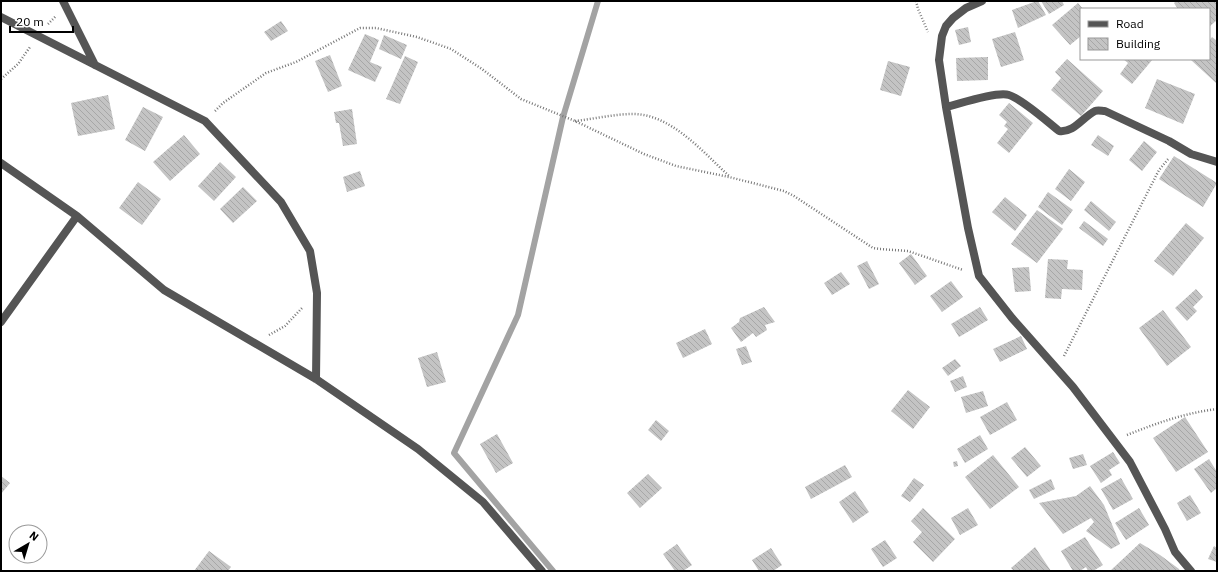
<svg xmlns="http://www.w3.org/2000/svg" width="1218" height="572" font-family="'IBM Plex Sans',sans-serif">
  <style>
    .lines { fill: none; stroke-linecap: round; stroke-linejoin: round }
    .stream { stroke: #a3a3a3; stroke-width: 6 }
    .building { fill: url(#building-back-hatch) }
    .path { stroke: #777; stroke-width: 2.5; stroke-dasharray: 1 2; stroke-linecap: butt }
    .minor { stroke: #555; stroke-width: 8 }
  </style>
  <defs>
    <pattern id="building-back-hatch" width="6" height="6" patternUnits="userSpaceOnUse"><rect width="6" height="6" fill="#c4c4c4"/><path d="M-1 5l2 2M0 0l6 6M5-1l2 2" fill="none" stroke="#a7a7a7"/></pattern>
  </defs>
  <rect width="100%" height="100%" fill="#fff"/>
  <g class="lines">
    <!-- stream -->
    <path class="stream" d="M553 571 454 453 518 315 563 117 598 1"/>
  </g>
  <!-- building -->
  <path class="building" d="M1037 1H1038L1046 15 1018 28 1012 10Z
    M1041 1H1062L1064 5 1049 14Z
    M1176 1H1217V20L1209 27V9H1178L1174 3Z
    M1078 3 1083 9H1081V36L1070 45 1052 25Z
    M281 21 288 31 271 41 264 32Z
    M968 27 971 42 959 45 955 30Z
    M1015 32 1024 60 1001 67 992 39Z
    M365 34 379 40 370 62 382 67 375 82 348 70Z
    M384 35 407 45 401 59 379 49Z
    M1212 37 1217 41 1216 83 1191 60 1192 59H1209V41Z
    M330 55 342 86 328 92 315 61Z
    M405 56 418 62 400 104 386 99Z
    M988 57V80L957 81 956 58Z
    M1067 59 1103 91 1081 116 1051 90 1061 78 1055 72Z
    M1123 59H1153L1132 84 1120 74 1128 63Z
    M888 61 910 67 901 96 880 90Z
    M1157 79 1195 94 1183 124 1145 108Z
    M108 95 115 129 78 136 71 103Z
    M1009 103 1033 123 1009 153 997 143 1008 129 1004 126 1007 122 999 115Z
    M143 107 163 117 145 151 125 140Z
    M352 109 357 144 343 146 339 123H336L334 112Z
    M184 135 200 154 170 181 153 162Z
    M1098 135 1114 146 1108 156 1091 145Z
    M1144 141 1157 152 1142 171 1129 160Z
    M1174 156 1217 183 1203 207 1159 179Z
    M220 162 236 177 214 201 198 186Z
    M1069 169 1085 182 1071 201 1055 189Z
    M360 171 365 186 347 192 343 177Z
    M138 182 161 199 142 225 119 208Z
    M243 187 257 201 233 223 220 209Z
    M1048 192 1073 210 1062 225 1038 207Z
    M1005 197 1027 215 1015 231 992 212Z
    M1091 201 1116 222 1109 231 1084 210Z
    M1037 210 1063 229 1037 263 1011 244Z
    M1084 221 1108 239 1103 246 1079 228Z
    M1186 223 1204 238 1173 276 1154 261Z
    M911 254 927 276 915 285 899 263Z
    M1048 259 1068 260 1067 269 1083 270 1082 290 1062 289 1061 299 1045 298Z
    M867 261 879 284 869 289 857 266Z
    M1029 267 1031 291 1015 292 1012 268Z
    M841 272 850 284 832 295 824 283Z
    M951 281 963 297 942 312 930 296Z
    M1196 289 1203 297 1193 307 1197 311 1187 321 1175 308Z
    M764 307 775 322 765 325 767 330 756 337 753 333 741 342 731 328 739 322 740 318Z
    M980 307 988 320 959 337 951 324Z
    M1163 310 1191 347 1167 366 1139 328Z
    M705 329 712 344 683 358 676 343Z
    M1021 336 1027 349 1000 362 993 349Z
    M746 346 752 362 742 365 736 349Z
    M437 352 446 382 427 387 418 358Z
    M955 359 961 366 948 376 942 368Z
    M963 376 967 387 955 392 950 381Z
    M908 390 930 407 913 429 891 411Z
    M983 391 988 406 966 413 961 397Z
    M1007 402 1017 420 990 435 980 417Z
    M1185 417 1208 452 1176 472 1153 438Z
    M656 420 669 431 661 441 648 430Z
    M497 434 513 463 496 473 480 444Z
    M980 435 988 449 965 463 957 449Z
    M1025 447 1041 466 1027 477 1011 458Z
    M1113 452 1120 463 1109 470 1112 475 1101 483 1090 466Z
    M1083 454 1087 465 1073 469 1069 458Z
    M993 455 1019 487 990 509 965 477Z
    M1209 459 1217 472V488L1211 493 1194 469Z
    M957 461 958 466 954 467 953 462Z
    M845 465 852 477 811 499 805 487Z
    M648 474 662 488 640 508 627 493Z
    M1 476 10 483 1 494Z
    M914 478 924 485 910 502 901 496Z
    M1121 478 1133 499 1113 510 1101 489Z
    M1051 479 1055 489 1034 499 1029 490Z
    M1090 486 1104 505 1120 544 1111 549 1086 531 1094 522 1091 518 1063 534 1039 503 1076 496Z
    M855 491 869 512 853 523 839 502Z
    M1190 495 1201 513 1187 521 1177 503Z
    M923 508 955 539 933 562 913 542 922 532 911 521Z
    M968 508 978 525 960 535 951 518Z
    M1139 508 1149 525 1126 540 1115 523Z
    M1085 537 1103 565 1093 571H1088L1086 567 1080 571H1073L1061 551Z
    M885 540 897 558 883 567 871 549Z
    M1140 543 1160 555 1179 569 1180 571H1110Z
    M677 544 692 565 683 571H675L663 554Z
    M1214 546 1217 548V562L1208 559Z
    M1035 547 1051 571H1014L1011 568Z
    M771 548 782 565 773 571H759L752 560Z
    M209 551 231 567 228 571H194Z"/>
  <g class="lines">
    <!-- path -->
    <path class="path" d="M916 1 918 9 928 32
      M48 24 56 16
      M1 79 18 64 30 47
      M215 111 223 103 266 73 296 62 360 28H376L417 37 451 49 482 69 521 99 575 121 644 154 676 166 729 177 784 191 794 196 873 248 880 249 908 251 963 270
      M575 121C594 119 614 114 633 114 671 114 703 152 729 176
      M269 335 285 326 302 308
      M1064 356 1159 170 1169 158
      M1127 435C1157 423 1185 413 1217 409"/>
    <!-- minor -->
    <path class="minor" d="M63 1 95 65
      M982 1 966 8 953 18 946 26 942 36 939 60 946 107 968 228 979 276 1012 318 1073 387 1130 462 1165 529 1175 552 1191 571
      M1 17 205 121 281 202 310 251 317 293 316 379
      M946 107C959 104 997 91 1009 95 1022 99 1048 122 1059 131 1074 133 1083 117 1095 111 1098 110 1102 111 1105 111L1169 141 1191 154 1217 162
      M1 163 77 216 164 290 316 379 418 449 483 502 542 571
      M1 322 77 216"/>
  </g>
  <!-- border -->
  <rect width="1218" height="572" fill="none" stroke="#000000" stroke-width="4"/>
  <!-- legend -->
  <rect x="1080" y="8" width="130" height="52" fill="#ffffff" stroke="#999999"/>
  <rect x="1088" y="21" width="20" height="6" fill="#555555" stroke="#999999"/>
  <text x="1116" y="28" font-size="12" fill="#000000">Road</text>
  <rect x="1088" y="38" width="20" height="12" fill="url(#building-back-hatch)" stroke="#999999"/>
  <text x="1116" y="48" font-size="12" fill="#000000">Building</text>
  <!-- north arrow -->
  <g transform="translate(28 544) rotate(38)"><circle r="19" fill="#ffffff" stroke="#999999"/>
  <path d="M0-3L7 15L0 10L-7 15Z" fill="#000000"/>
  <text y="-6" font-size="11" font-weight="bold" text-anchor="middle" fill="#000000">N</text>
  </g>
  <!-- scale -->
  <path d="M10 26v6h63v-6" fill="none" stroke="#000000" stroke-width="2"/>
  <text x="16" y="26" font-size="12" fill="#000000" stroke="#ffffff" stroke-width="3" paint-order="stroke">20 m</text>
</svg>
